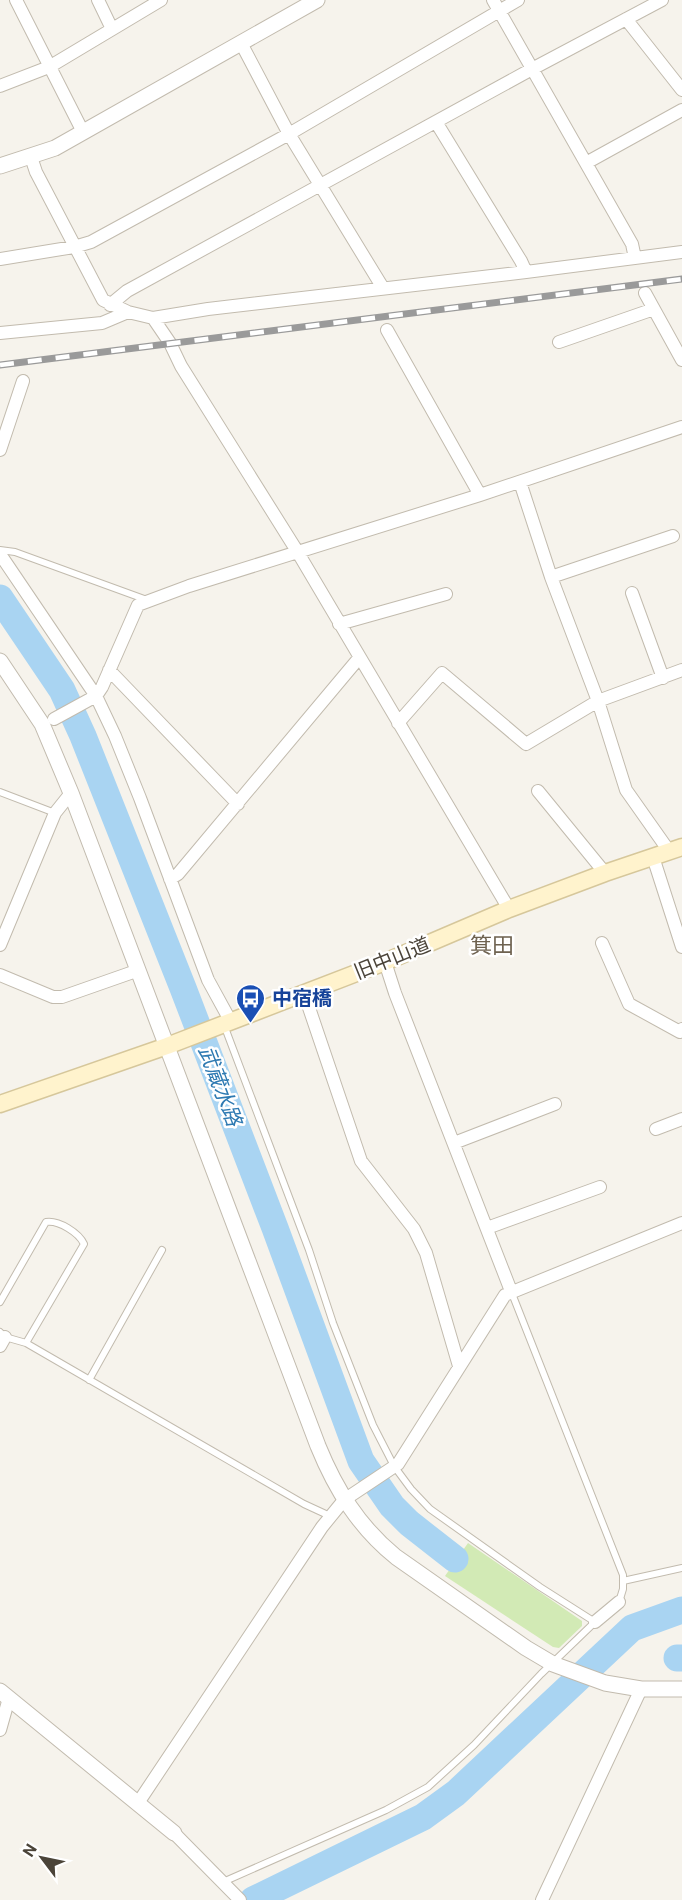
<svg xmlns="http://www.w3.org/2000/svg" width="682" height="1900" font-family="Roboto,'Noto Sans JP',sans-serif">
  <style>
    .green { fill: #d2eab5 }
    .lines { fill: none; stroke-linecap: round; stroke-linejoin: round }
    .river { stroke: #a9d4f2; stroke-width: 27 }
    .service-casing { stroke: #c2bbae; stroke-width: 8 }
    .minor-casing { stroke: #c2bbae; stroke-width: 14 }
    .tertiary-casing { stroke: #c2bbae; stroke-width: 17 }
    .secondary-casing { stroke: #d6c79b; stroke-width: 19 }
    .service { stroke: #fff; stroke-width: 6 }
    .minor { stroke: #fff; stroke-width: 12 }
    .tertiary { stroke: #fff; stroke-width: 15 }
    .secondary { stroke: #fff3cd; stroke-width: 16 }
    .rail-casing { stroke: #9a9a9a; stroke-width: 7 }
    .rail { stroke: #fff; stroke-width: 4.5; stroke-dasharray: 14; stroke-linecap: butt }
    .labels { text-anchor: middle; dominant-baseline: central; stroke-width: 5; stroke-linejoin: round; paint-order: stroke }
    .street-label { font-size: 20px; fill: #4b4439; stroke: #fff }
    .transit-label { font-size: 20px; font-weight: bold; fill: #164399; stroke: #fff; text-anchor: start }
    .water-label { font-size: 21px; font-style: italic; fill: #2e7ab2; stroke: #fff }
    .quarter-label { font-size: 22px; fill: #6e6250; stroke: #fff }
  </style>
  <rect width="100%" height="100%" fill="#f6f3ec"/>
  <!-- green -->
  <path class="green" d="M468 1543 582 1621V1626L559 1648 553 1647 445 1576Z"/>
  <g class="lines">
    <!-- river -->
    <path class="river" d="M0 598 62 690 83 736 183 988 275 1228 361 1461 392 1506 409 1523 455 1559
      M677 1658H682
      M253 1900 423 1817 456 1793 632 1628 682 1610"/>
    <defs>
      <path id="service" d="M0 550 15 552 147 600
        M0 792 55 813
        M511 1291 623 1575V1589L619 1602
        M0 1302 46 1222C59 1220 79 1233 84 1244L26 1343
        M0 1332 5 1337 26 1343 304 1504 330 1516
        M89 1380 162 1250
        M623 1581 682 1568
        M223 1882 386 1810 428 1787 474 1745 541 1674 595 1622 540 1587 430 1509 411 1489 394 1466 373 1425 333 1323 309 1250 224 1025"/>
      <path id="minor" d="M16 0 83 132
        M98 0 112 29
        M493 0 632 244 635 258
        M626 19 682 90
        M241 43 289 134 383 288
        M0 86 49 67 161 0
        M436 122 521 261 526 272
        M31 157 36 172 103 300 128 312 153 318 208 309 526 272 682 252
        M586 163 682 110
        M0 259 74 247 91 242 289 134 518 0
        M645 293 682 360
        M110 305 127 291 532 69 662 0
        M153 318 170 343 181 366 297 551 509 909
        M387 330 480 495
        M0 333 102 323 128 312
        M559 342 654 309
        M0 450 23 381
        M520 482 551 577 598 701 626 790 669 851
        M0 554 96 696 115 736 140 798 208 980 231 1022
        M551 577 673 536
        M632 593 663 678
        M339 624 446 594
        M109 670 238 804
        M54 719 96 696 102 687 138 605 189 586 480 495 682 427
        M398 723 442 673 526 744 598 701 682 670
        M538 791 605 873
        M653 857 682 947
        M170 879 178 874 359 658
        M602 943 629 1004 680 1032 682 1029
        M0 945 55 813 71 793
        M385 962 395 993 511 1291
        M0 975 53 997H62L139 970
        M304 993 361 1161 414 1229 426 1253 459 1366
        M656 1129 682 1119
        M454 1143 555 1104
        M487 1228 600 1187
        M0 1346 5 1337
        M595 1622 619 1602
        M0 1730 9 1698
        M138 1803 322 1527 344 1500 398 1464 505 1295 682 1223
        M174 1833 240 1900
        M542 1900 641 1689"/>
      <path id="tertiary" d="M0 166 55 148 317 0
        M0 661 42 724 71 793 318 1446C336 1490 359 1527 396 1557L526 1648 553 1664 605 1683 641 1689H682
        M0 1691 174 1833"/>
      <path id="secondary" d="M0 1104 167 1046 385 962 509 909 605 873 682 847"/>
    </defs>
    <!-- service casing -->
    <use href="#service" class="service-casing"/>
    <!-- minor casing -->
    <use href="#minor" class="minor-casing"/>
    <!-- tertiary casing -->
    <use href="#tertiary" class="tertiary-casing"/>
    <!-- secondary casing -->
    <use href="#secondary" class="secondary-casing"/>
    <!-- service -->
    <use href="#service" class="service"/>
    <!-- minor -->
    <use href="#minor" class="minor"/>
    <!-- tertiary -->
    <use href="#tertiary" class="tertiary"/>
    <!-- secondary -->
    <use href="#secondary" class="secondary"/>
    <defs>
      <path id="rail" d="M0 365 682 279"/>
    </defs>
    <!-- rail casing -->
    <use href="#rail" class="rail-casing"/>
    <!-- rail -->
    <use href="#rail" class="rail"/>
  </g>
  <!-- icons -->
  <defs>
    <symbol id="bus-pin" viewBox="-11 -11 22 30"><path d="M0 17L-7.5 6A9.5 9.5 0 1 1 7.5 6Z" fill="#1a4fb4" stroke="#fff"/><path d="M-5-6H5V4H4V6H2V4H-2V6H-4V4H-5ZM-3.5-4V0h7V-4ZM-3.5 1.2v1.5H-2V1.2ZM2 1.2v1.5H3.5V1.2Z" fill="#fff"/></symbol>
  </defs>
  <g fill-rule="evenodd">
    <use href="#bus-pin" x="234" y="982" width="33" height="45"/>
  </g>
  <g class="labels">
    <!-- street labels -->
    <g class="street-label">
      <text transform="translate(392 958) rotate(-22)">旧中山道</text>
    </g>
    <!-- transit labels -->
    <g class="transit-label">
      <text x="272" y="998">中宿橋</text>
    </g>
    <!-- water labels -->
    <g class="water-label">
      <text transform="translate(220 1086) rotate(69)">武蔵水路</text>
    </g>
    <!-- quarter labels -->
    <g class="quarter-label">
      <text x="492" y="945">箕田</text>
    </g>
  </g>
  <!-- north arrow -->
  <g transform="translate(42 1858) rotate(302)" stroke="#ffffff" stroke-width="4.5" paint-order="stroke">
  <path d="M0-4.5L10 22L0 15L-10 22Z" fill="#4b4439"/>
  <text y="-9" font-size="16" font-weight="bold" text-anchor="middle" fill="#4b4439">N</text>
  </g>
</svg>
